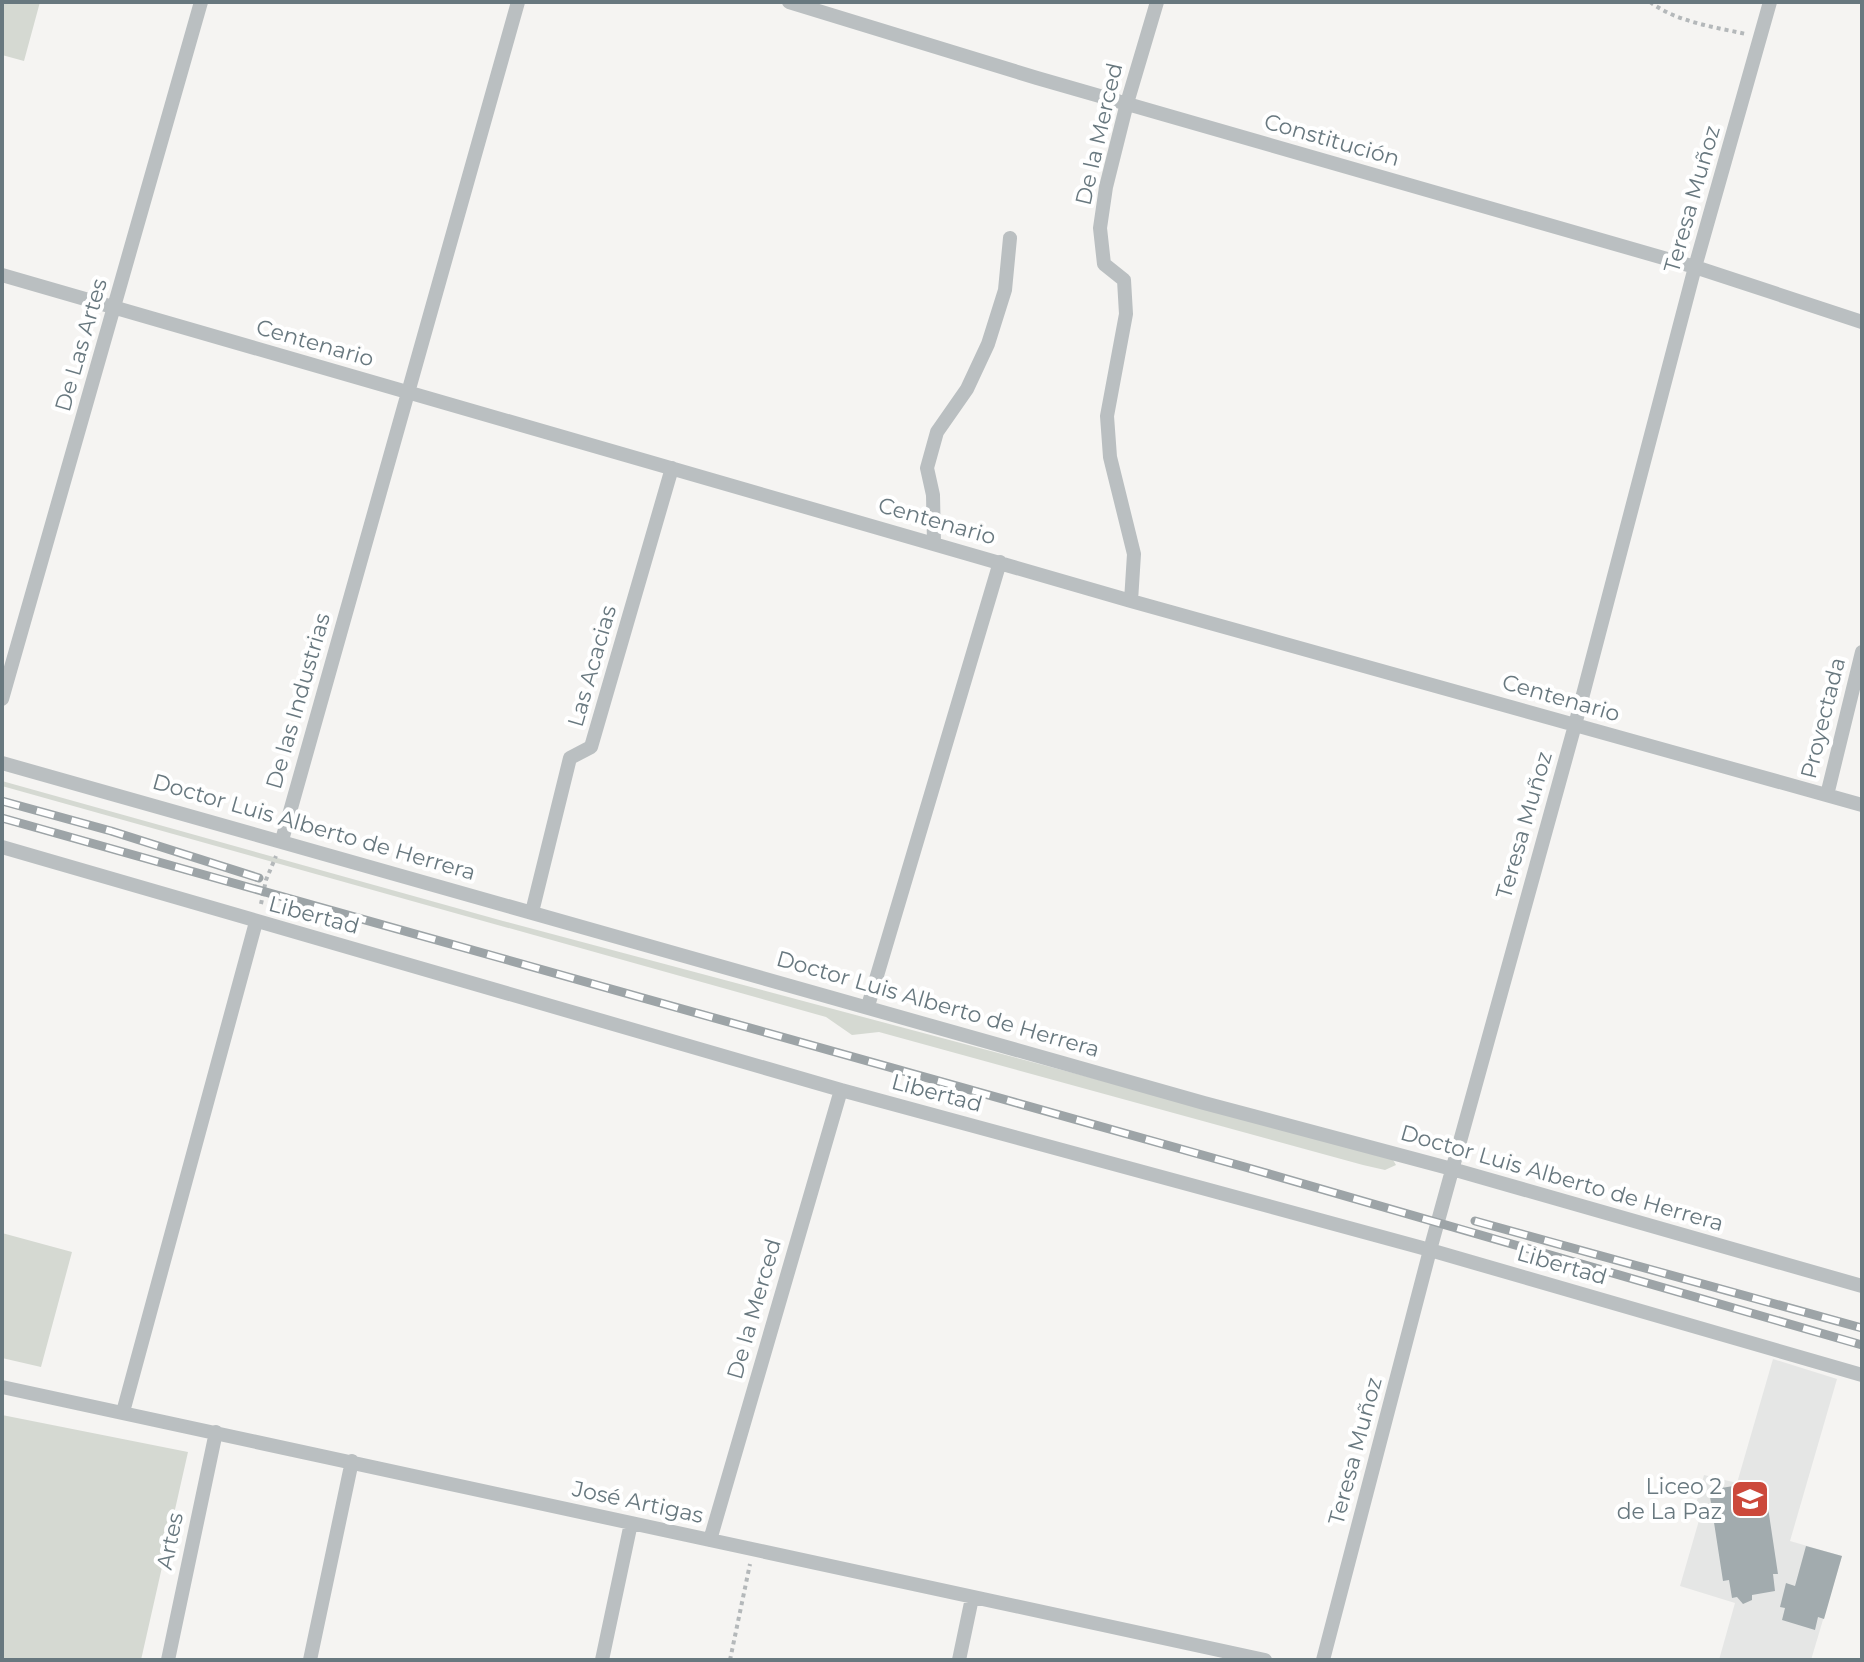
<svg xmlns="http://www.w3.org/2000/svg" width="1864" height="1662" font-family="Montserrat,sans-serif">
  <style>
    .built { fill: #e5e6e5 }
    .green { fill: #d5d9d2 }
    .building { fill: #a2abae }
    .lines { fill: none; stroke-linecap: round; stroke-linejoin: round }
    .path { stroke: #b4b8ba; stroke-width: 4; stroke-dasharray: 4 4; stroke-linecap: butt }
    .minor { stroke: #babfc1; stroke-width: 14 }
    .rail-casing { stroke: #9da4a7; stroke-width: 9 }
    .rail { stroke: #fff; stroke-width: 6; stroke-dasharray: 18; stroke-linecap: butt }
    .labels { text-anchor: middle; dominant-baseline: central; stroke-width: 8; stroke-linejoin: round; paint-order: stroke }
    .street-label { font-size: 22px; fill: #68787f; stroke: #fff }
    .poi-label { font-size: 22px; fill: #68787f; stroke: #fff; text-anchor: end }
  </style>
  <rect width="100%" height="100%" fill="#f5f4f2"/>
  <!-- built -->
  <path class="built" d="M1773 1359 1837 1379 1790 1541 1842 1556 1811 1660H1719L1735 1603 1680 1586 1700 1517 1693 1515 1704 1475 1737 1483Z"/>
  <!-- green -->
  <path class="green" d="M2 2H40L24 61 2 55Z
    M2 781 503 921 1392 1158 1396 1165 1385 1170 1363 1165 879 1032 852 1035 826 1017 2 786Z
    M2 1233 72 1252 41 1367 2 1358Z
    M2 1415 188 1452 141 1660H2Z"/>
  <!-- building -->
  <path class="building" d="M1764 1481 1778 1574H1773L1775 1591 1752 1595V1600L1743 1604 1737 1597 1732 1598 1729 1580 1723 1581 1709 1490Z
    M1806 1546 1842 1556 1824 1619 1818 1617 1815 1630 1782 1620 1785 1608 1780 1607 1786 1583 1795 1586Z"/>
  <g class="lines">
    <!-- path -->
    <path class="path" d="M1650 2C1677 22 1714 27 1746 34
      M261 904 266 880 276 856
      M730 1660 750 1564"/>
    <!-- minor -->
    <path class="minor" d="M789 2 1037 78 1695 267 1862 322
      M2 275 1131 601 1862 805
      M934 543 933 495 927 468 937 432 967 389 988 344 1005 290 1010 238
      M1131 601 1134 554 1110 457 1107 416 1126 314 1124 280 1104 264 1100 228 1106 187 1127 103 1157 2
      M2 699 201 2
      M2 763 1204 1103 1452 1169 1862 1286
      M1827 795 1862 652
      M282 840 518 2
      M2 847 841 1090 1430 1250 1862 1375
      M532 912 570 758 591 747 672 468
      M868 1006 1000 562
      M2 1387 1265 1660
      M123 1412 256 922
      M710 1540 841 1090
      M168 1660 216 1432
      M310 1660 352 1461
      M602 1660 631 1523
      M959 1660 972 1598
      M1323 1660 1430 1250 1575 725 1695 267 1770 2"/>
    <defs>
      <path id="rail" d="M2 801 111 831 259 878
        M2 818 1245 1167 1862 1345
        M1475 1221 1862 1328"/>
    </defs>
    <!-- rail casing -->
    <use href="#rail" class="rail-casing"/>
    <!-- rail -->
    <use href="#rail" class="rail"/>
  </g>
  <!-- icons -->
  <defs>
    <symbol id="school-square" viewBox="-11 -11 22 22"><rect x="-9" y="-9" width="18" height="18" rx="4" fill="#cc493b" stroke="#fff"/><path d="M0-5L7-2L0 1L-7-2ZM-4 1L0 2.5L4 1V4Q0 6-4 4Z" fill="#fff"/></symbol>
  </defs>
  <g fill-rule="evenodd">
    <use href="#school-square" x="1728" y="1477" width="44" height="44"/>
  </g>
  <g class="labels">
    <!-- street labels -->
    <g class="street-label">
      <text transform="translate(1099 134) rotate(-77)">De la Merced</text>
      <text transform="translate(1332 140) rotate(16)">Constitución</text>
      <text transform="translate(1692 199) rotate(-74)">Teresa Muñoz</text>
      <text transform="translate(315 343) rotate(16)">Centenario</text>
      <text transform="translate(81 345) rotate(-74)">De Las Artes</text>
      <text transform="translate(937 521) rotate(16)">Centenario</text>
      <text transform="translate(592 666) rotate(-74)">Las Acacias</text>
      <text transform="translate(1561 698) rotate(16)">Centenario</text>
      <text transform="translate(298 701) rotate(-74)">De las Industrias</text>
      <text transform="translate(1823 718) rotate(-76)">Proyectada</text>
      <text transform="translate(1524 825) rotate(-74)">Teresa Muñoz</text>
      <text transform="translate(314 827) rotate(16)">Doctor Luis Alberto de Herrera</text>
      <text transform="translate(314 915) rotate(15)">Libertad</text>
      <text transform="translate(938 1004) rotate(16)">Doctor Luis Alberto de Herrera</text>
      <text transform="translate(937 1093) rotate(15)">Libertad</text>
      <text transform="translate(1562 1178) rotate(16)">Doctor Luis Alberto de Herrera</text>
      <text transform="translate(1562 1265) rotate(16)">Libertad</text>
      <text transform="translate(754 1309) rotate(-74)">De la Merced</text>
      <text transform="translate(1355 1451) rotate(-75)">Teresa Muñoz</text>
      <text transform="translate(638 1502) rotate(12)">José Artigas</text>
      <text transform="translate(170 1541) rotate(-78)">Artes</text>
    </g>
    <!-- poi labels -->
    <g class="poi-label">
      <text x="1722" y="1486">Liceo 2<tspan x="1722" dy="25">de La Paz</tspan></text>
    </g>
  </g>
  <!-- border -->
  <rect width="1864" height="1662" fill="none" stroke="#68787f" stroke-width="8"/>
</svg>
